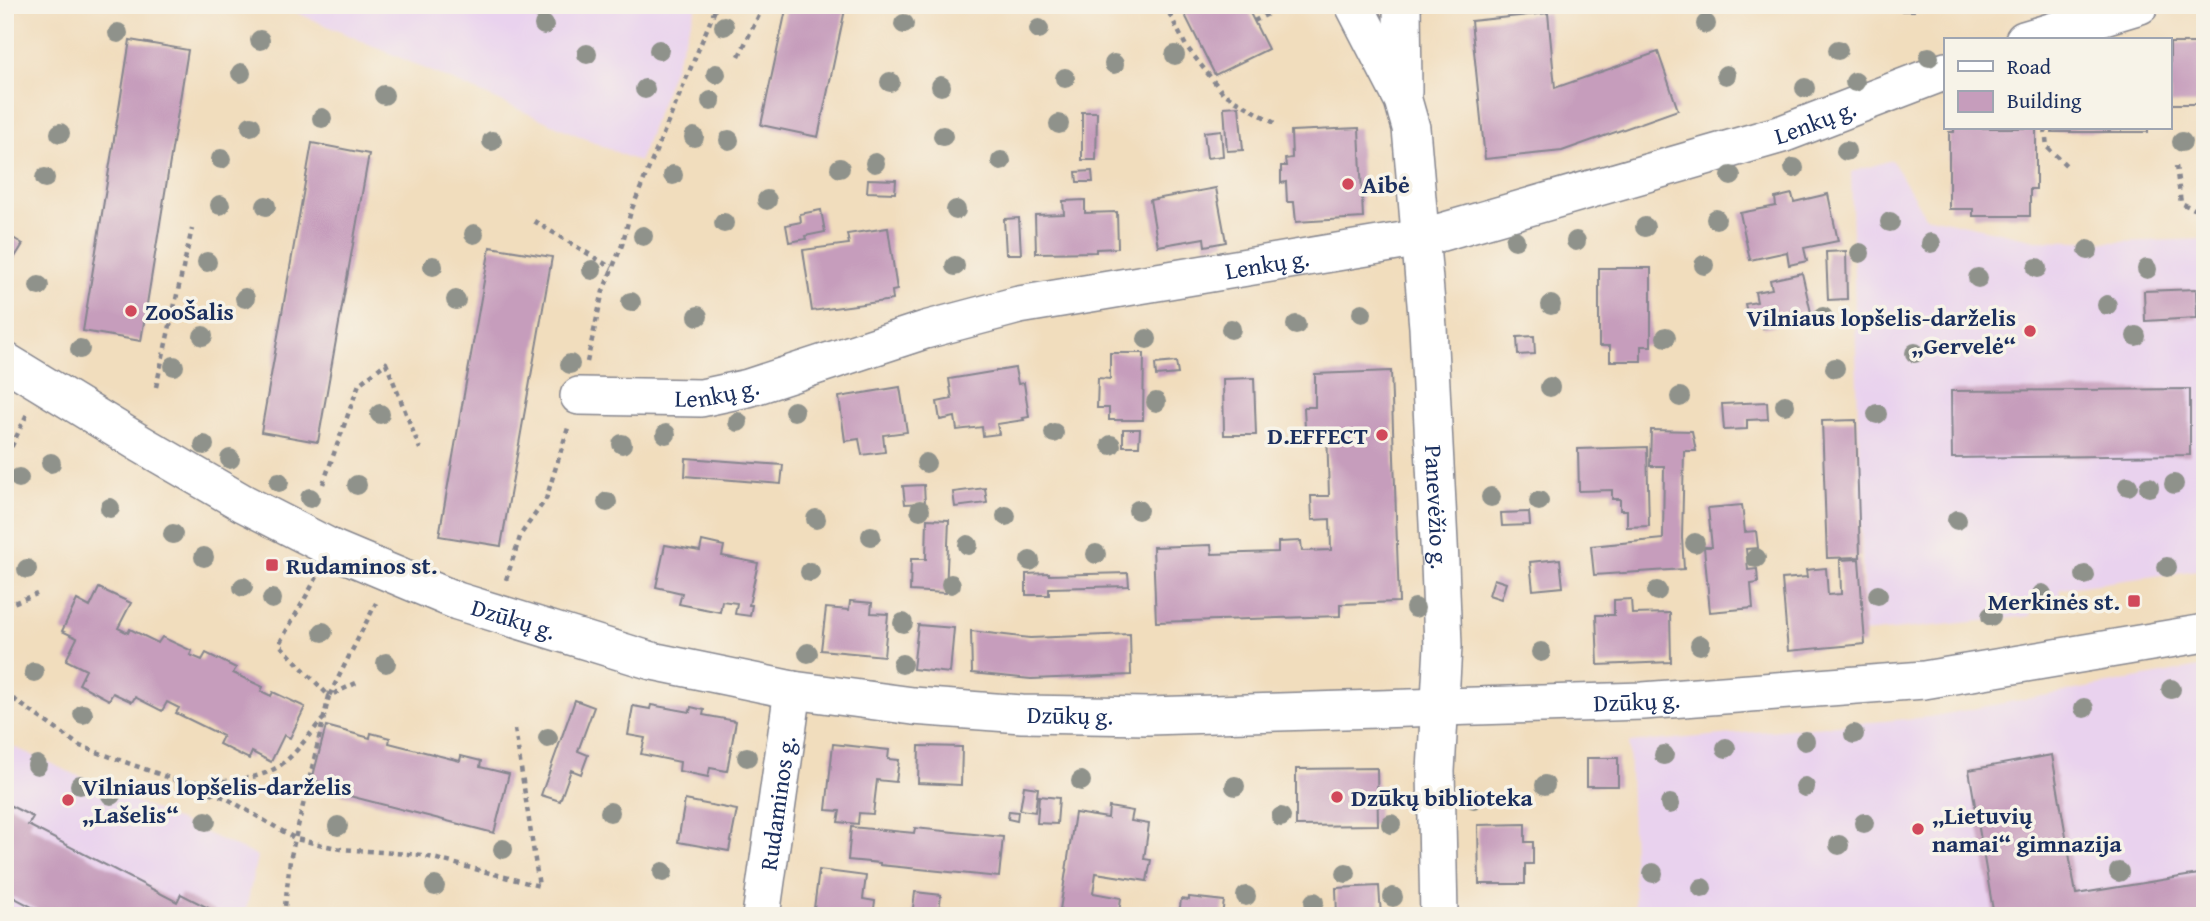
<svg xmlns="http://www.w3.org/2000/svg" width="2210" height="921" font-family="'Gentium Book Plus',serif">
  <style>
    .built { fill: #e9d2ee }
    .building { fill: #c69dbc }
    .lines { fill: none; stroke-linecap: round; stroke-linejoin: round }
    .street-casing { stroke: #86868e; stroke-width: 40 }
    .path { stroke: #86868e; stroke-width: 4.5; stroke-dasharray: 5 5; stroke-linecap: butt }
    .street { stroke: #fff; stroke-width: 37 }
    .tree { fill: #8f928b }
    .poi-dot { fill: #d1495b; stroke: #f7f3e8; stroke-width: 2.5 }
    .labels { text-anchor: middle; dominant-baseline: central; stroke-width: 7; stroke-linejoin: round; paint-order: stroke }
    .street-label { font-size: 24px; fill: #1b2f5e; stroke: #f7f3e8 }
    .poi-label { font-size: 24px; font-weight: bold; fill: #1b2f5e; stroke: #f7f3e8; text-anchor: start }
  </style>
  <rect width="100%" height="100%" fill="#f7f3e8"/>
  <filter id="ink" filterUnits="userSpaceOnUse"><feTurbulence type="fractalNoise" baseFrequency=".0143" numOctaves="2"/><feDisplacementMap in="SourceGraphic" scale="14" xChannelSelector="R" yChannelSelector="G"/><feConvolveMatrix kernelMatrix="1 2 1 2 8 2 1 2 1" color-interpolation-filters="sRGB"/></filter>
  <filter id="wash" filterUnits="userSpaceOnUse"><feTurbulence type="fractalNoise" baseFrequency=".00686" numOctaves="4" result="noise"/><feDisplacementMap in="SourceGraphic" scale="28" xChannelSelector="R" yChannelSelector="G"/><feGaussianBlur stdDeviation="1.57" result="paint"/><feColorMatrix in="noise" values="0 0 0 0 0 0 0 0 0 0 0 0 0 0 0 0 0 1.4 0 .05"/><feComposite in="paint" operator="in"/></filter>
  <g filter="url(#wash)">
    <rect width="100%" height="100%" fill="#f1ddbd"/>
    <!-- built -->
    <path class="built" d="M279 5H697L639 162Z
      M1892 160 1925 216 2036 240 2116 242 2205 239V569L2060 589V604L2032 605 2031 616 1864 633 1851 172Z
      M2205 666V916H1635L1629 743 1929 717Z
      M5 743 257 856 245 916H5Z"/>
    <g id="blocks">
      <!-- building -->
      <path class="building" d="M787 5H846L818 137 761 125Z
        M1180 5H1246L1268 49 1215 75Z
        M1895 5H1914V11H1896Z
        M1548 13 1555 88 1658 52 1678 110 1562 151 1485 159 1471 21Z
        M130 40 188 50 141 341 83 331Z
        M2170 43H2205V104H2170Z
        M1239 106 1243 150 1227 151 1224 107Z
        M1082 112H1097L1096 160H1082Z
        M1359 128 1363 218 1296 222 1294 202H1287L1286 182 1281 183V166H1286L1285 159 1292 158 1291 131Z
        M1954 128H2036V189H2030V216H1973V209H1949V132H1954Z
        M2052 128H2148V132H2052Z
        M1221 130 1223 156 1207 158 1204 132Z
        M312 143 369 154 318 442 261 432Z
        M1092 171 1093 182H1077L1076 172Z
        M868 179 896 180 895 193 867 192Z
        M1216 188 1226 242 1205 246 1204 238 1158 246 1150 200Z
        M1792 194 1794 202 1828 194 1838 241 1804 248 1807 261 1789 265 1787 252 1750 260 1740 213 1776 206 1775 198Z
        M1085 200V213L1117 212 1118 248 1096 249V252L1036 253 1035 215 1064 214 1063 201Z
        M821 210 825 232 805 236 806 239 789 242 786 225 801 222 800 214Z
        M1019 218 1021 254H1006L1004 219Z
        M888 228 897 290 892 291 893 300 812 311 803 250 849 244 847 234Z
        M5 233 23 244 5 273Z
        M490 247 552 257 501 546 439 536Z
        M1846 251 1847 299 1828 300 1826 252Z
        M1599 268H1651V346H1641V361H1610V346H1599Z
        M1802 273 1812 317 1763 328 1761 317 1749 320 1745 304 1757 302 1755 292 1772 289 1770 280Z
        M2196 289 2197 318 2145 321 2144 291Z
        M1534 336 1535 354 1518 355 1517 337Z
        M1110 353H1144L1143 420H1109V408H1097L1098 378 1110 379Z
        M1176 362 1178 374 1156 376 1155 364Z
        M1015 368 1018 384 1024 383 1029 417 1023 418 1024 420 997 424 999 434 983 436 982 427 957 430 955 417 940 420 937 402 952 399 949 379Z
        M1391 371 1399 602 1340 604V616L1156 622 1153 547 1211 545 1212 554 1278 552V542L1301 541 1302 551 1331 550 1330 519 1312 520 1311 496H1329L1327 428 1305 429 1304 407H1315V374Z
        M1254 378 1256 435H1224L1223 379Z
        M900 387 907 432 883 435 885 452 862 455 859 439 845 441 839 397Z
        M2190 389V455L1952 458 1951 391Z
        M1767 402 1768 419 1747 420V429L1724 430 1722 404Z
        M1856 420 1860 557 1827 558 1822 421Z
        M1123 429H1140L1139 446H1123Z
        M1651 430 1692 431 1696 451H1684L1682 538 1684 569 1594 575 1591 546 1663 539 1664 466H1650Z
        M1647 447 1649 526 1627 527V510H1620V499H1612V490L1579 491 1578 449Z
        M686 458 783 465 781 484 685 476Z
        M924 485 925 503 905 504 903 486Z
        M985 488 987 503 955 507 953 492Z
        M1742 505 1745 532 1756 531 1758 548 1746 549 1748 570 1757 569 1758 583 1751 584 1753 608 1710 612 1704 547H1712L1708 508Z
        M1529 512 1530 525 1502 526 1501 513Z
        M927 519 949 520 946 593 910 591 911 559H926Z
        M702 541 724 546 722 556 758 563 749 605H752L750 616 735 614 737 603 722 601 720 612 679 604 682 593 656 587 665 545 700 551Z
        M1560 559 1563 587 1533 590 1530 562Z
        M1859 559 1865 644 1788 651 1782 579 1807 577 1806 570 1826 568 1828 595 1841 594 1840 560Z
        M1049 573V575L1128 573 1129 586 1049 588V595H1026V574Z
        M1494 579 1506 583 1501 599 1489 595Z
        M99 588 131 603 118 628 128 633 130 629 158 643 162 637 192 651 190 655 202 660 206 653 236 668 233 673 263 687 261 691 271 696 273 692 305 707 290 738 284 735 271 762 252 752 249 759 219 744 223 736 176 713 179 708 167 702 162 711 135 697 132 702 113 693 109 700 79 684 86 670 66 660 77 638 62 631 77 600 90 607Z
        M1631 599 1632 614 1670 613 1671 662 1598 665 1596 615H1614V600Z
        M850 601 872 603 871 613 888 614 884 656 821 650 826 608 849 610Z
        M918 625 954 628 950 673 913 669Z
        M971 631 1030 638 1130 634 1131 675 1031 679 972 673Z
        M575 700 594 707 578 751 588 755 581 774 571 770 560 801 541 795Z
        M651 705 690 712 691 707 704 710 703 715 736 721 727 771 710 768 708 777 679 771 680 762 641 754 645 738 628 735 633 706 650 709Z
        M326 726 370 738 371 733 390 738 389 743 460 761 461 756 481 761 480 767 509 774 494 833 330 791 331 785 312 780Z
        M833 744 889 750 888 759 899 760 896 782 877 780 873 814 859 813 858 824 838 822 840 811 826 810Z
        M919 746 962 747 961 785 918 783Z
        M2052 755 2076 894 2205 873V916H1994L1969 770Z
        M1587 758H1618V786H1587Z
        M1377 768 1378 825 1296 826V769Z
        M1024 786 1038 788 1035 812 1020 810Z
        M1039 796 1059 798 1057 824 1037 823Z
        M685 800 737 810 729 851 678 842Z
        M5 803 33 817 28 825 177 902 181 894 224 916H49L5 893Z
        M1109 807 1133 811 1131 821 1149 824 1144 859 1151 860 1147 881 1096 873 1093 893 1121 898 1119 913 1127 916H1059L1075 813 1108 818Z
        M1009 811 1018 812 1017 821 1008 819Z
        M1525 824V842H1533V864H1525V884H1479L1478 825Z
        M851 827 914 833 915 828 1003 837 999 877 880 865V863L848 860Z
        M819 870 866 876 863 899 875 901 873 916H813Z
        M1379 886 1381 916H1337L1336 888Z
        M915 892 941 895 939 910 977 916H912Z
        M1189 897 1224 901 1222 916H1179L1181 899 1189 900Z
        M1527 911V916H1486V914Z"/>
    </g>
  </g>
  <g filter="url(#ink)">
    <use href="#blocks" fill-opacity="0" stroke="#86868e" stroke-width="2"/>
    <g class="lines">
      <defs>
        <g id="street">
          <path id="s1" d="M1354 5 1403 100 1411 128 1428 327 1440 563 1443 646 1436 771 1439 916"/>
          <path d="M1402 5 1403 92"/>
          <path d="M2024 40 2140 5"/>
          <path id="s2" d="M5 361 141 444 243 503 333 549 457 601 652 661 793 690 913 706 1022 714 1149 716 1643 701 1924 680 2205 633"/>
          <path id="s3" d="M579 396 701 398 748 388 925 330 1019 305 1421 238 1782 134 1946 71"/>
          <path id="s4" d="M761 916 793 690"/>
        </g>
      </defs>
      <!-- street casing -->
      <use href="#street" class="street-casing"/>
      <!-- path -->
      <path class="path" d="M1165 5 1186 46 1223 93 1278 125
        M5 11 32 5
        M1254 21 1272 12 1269 5
        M739 56 764 5
        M2045 128 2047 147 2069 168
        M2176 166 2181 203 2205 214
        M534 221 612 268
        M587 362 603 291 622 245 631 211 717 5
        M156 387 192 229
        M5 453 9 452 27 414
        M323 484 359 384 386 363 420 449
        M317 577 279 644 329 696 376 603
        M506 580 521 534 546 499 568 428
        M5 606 37 594
        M5 693 80 746 226 798 296 839 341 849 422 855 539 886 515 729
        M183 782C217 781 260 784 287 760 300 748 311 732 323 719
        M284 916 290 860 329 696 356 683"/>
      <!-- street -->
      <use href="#street" class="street"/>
    </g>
    <!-- trees -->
    <g class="tree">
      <circle cx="904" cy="24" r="10"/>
      <circle cx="1706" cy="24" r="10"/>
      <circle cx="544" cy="25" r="10"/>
      <circle cx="724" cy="26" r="10"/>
      <circle cx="1039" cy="29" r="10"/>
      <circle cx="118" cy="33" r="10"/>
      <circle cx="260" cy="40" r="10"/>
      <circle cx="659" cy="50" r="10"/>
      <circle cx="1838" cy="50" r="10"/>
      <circle cx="587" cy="54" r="10"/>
      <circle cx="1175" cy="55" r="10"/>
      <circle cx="1929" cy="57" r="10"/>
      <circle cx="1114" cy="64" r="10"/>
      <circle cx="241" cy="73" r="10"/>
      <circle cx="716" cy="74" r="10"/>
      <circle cx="1726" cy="75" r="10"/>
      <circle cx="1065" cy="78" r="10"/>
      <circle cx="890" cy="82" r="10"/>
      <circle cx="1855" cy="82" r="10"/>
      <circle cx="941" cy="86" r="10"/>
      <circle cx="1805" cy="88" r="10"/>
      <circle cx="645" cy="89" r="10"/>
      <circle cx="384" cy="95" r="10"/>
      <circle cx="711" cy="101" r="10"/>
      <circle cx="322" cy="118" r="10"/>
      <circle cx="1059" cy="124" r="10"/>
      <circle cx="251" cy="126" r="10"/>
      <circle cx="60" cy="133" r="10"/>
      <circle cx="943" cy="136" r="10"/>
      <circle cx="694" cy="137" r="10"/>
      <circle cx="729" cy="140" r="10"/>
      <circle cx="492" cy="141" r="10"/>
      <circle cx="2182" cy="142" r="10"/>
      <circle cx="1846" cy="151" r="10"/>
      <circle cx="221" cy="159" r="10"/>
      <circle cx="1001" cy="161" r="10"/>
      <circle cx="875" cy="163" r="10"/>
      <circle cx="840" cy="168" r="10"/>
      <circle cx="1794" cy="168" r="10"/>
      <circle cx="673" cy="175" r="10"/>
      <circle cx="1731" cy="176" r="10"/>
      <circle cx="45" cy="178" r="10"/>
      <circle cx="767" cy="200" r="10"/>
      <circle cx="220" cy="205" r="10"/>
      <circle cx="266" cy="206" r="10"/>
      <circle cx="956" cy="210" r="10"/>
      <circle cx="1716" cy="219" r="10"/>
      <circle cx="1890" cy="222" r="10"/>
      <circle cx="724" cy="223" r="10"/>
      <circle cx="1645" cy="227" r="10"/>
      <circle cx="474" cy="234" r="10"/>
      <circle cx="643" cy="236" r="10"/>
      <circle cx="1515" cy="240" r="10"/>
      <circle cx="1576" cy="241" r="10"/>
      <circle cx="1931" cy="243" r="10"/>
      <circle cx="2088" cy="250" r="10"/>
      <circle cx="1860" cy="253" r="10"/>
      <circle cx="207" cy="262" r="10"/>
      <circle cx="1704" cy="265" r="10"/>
      <circle cx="433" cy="266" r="10"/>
      <circle cx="955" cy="266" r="10"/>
      <circle cx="2037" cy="268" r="10"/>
      <circle cx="2147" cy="269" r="10"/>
      <circle cx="592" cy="270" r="10"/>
      <circle cx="1978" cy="278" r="10"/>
      <circle cx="39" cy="286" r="10"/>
      <circle cx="245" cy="298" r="10"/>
      <circle cx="456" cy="300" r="10"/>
      <circle cx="631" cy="302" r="10"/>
      <circle cx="1551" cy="305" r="10"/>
      <circle cx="2107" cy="305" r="10"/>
      <circle cx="1362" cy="313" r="10"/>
      <circle cx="698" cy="316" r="10"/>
      <circle cx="1823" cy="317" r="10"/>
      <circle cx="1296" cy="325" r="10"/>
      <circle cx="1231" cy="329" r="10"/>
      <circle cx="203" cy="336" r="10"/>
      <circle cx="2136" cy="336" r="10"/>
      <circle cx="1666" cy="337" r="10"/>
      <circle cx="1147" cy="339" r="10"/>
      <circle cx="80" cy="349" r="10"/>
      <circle cx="1915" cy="353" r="10"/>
      <circle cx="570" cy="364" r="10"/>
      <circle cx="174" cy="366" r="10"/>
      <circle cx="1835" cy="368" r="10"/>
      <circle cx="1550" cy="387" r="10"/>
      <circle cx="1680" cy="397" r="10"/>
      <circle cx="1156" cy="402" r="10"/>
      <circle cx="1785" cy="405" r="10"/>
      <circle cx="794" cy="411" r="10"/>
      <circle cx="380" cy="414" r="10"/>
      <circle cx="1877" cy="414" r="10"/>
      <circle cx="738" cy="422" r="10"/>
      <circle cx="1054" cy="433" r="10"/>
      <circle cx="666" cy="434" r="10"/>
      <circle cx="622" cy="444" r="10"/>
      <circle cx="204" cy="445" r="10"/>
      <circle cx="1111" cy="445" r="10"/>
      <circle cx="230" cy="459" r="10"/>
      <circle cx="51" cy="463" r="10"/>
      <circle cx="926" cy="463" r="10"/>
      <circle cx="19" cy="478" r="10"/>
      <circle cx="279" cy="482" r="10"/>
      <circle cx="2174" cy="484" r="10"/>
      <circle cx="357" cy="485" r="10"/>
      <circle cx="2128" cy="486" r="10"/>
      <circle cx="2149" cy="487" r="10"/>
      <circle cx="1491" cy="497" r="10"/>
      <circle cx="310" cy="498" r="10"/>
      <circle cx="1539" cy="501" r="10"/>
      <circle cx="607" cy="502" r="10"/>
      <circle cx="110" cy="508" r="10"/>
      <circle cx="920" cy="510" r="10"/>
      <circle cx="1138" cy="510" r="10"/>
      <circle cx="1006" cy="516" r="10"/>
      <circle cx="816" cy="519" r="10"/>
      <circle cx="1957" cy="520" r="10"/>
      <circle cx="173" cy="534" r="10"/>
      <circle cx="871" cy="536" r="10"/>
      <circle cx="1695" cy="543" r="10"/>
      <circle cx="968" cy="545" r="10"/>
      <circle cx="1096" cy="554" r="10"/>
      <circle cx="204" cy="557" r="10"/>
      <circle cx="1756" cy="558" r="10"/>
      <circle cx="1030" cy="561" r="10"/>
      <circle cx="2167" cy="567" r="10"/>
      <circle cx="27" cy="569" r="10"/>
      <circle cx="810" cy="572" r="10"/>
      <circle cx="2085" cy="575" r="10"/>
      <circle cx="951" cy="584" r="10"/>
      <circle cx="243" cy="587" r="10"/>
      <circle cx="1657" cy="591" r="10"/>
      <circle cx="2042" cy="594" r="10"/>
      <circle cx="1878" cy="595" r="10"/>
      <circle cx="272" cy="599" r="10"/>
      <circle cx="1415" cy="608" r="10"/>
      <circle cx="1991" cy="616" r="10"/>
      <circle cx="903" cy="623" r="10"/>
      <circle cx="323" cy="632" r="10"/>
      <circle cx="1700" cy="645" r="10"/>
      <circle cx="1541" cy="652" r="10"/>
      <circle cx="808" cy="653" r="10"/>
      <circle cx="386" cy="663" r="10"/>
      <circle cx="902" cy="664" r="10"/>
      <circle cx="34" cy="672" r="10"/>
      <circle cx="2171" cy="689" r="10"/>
      <circle cx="2084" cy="708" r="10"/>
      <circle cx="83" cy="714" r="10"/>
      <circle cx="1854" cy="734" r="10"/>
      <circle cx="548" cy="738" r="10"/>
      <circle cx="1805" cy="741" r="10"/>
      <circle cx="1726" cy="748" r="10"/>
      <circle cx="1664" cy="755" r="10"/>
      <circle cx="747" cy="757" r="10"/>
      <circle cx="37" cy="765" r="10"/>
      <circle cx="1081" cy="781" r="10"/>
      <circle cx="80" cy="785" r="10"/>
      <circle cx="1545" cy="785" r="10"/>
      <circle cx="1235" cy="786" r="10"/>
      <circle cx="1805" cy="787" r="10"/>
      <circle cx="111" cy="795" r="10"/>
      <circle cx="1474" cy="799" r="10"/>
      <circle cx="1670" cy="804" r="10"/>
      <circle cx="610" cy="812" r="10"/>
      <circle cx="1281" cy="817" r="10"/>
      <circle cx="206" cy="821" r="10"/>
      <circle cx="1864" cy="823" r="10"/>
      <circle cx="1391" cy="824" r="10"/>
      <circle cx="338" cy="826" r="10"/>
      <circle cx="1839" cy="845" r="10"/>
      <circle cx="503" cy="849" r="10"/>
      <circle cx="663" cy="872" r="10"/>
      <circle cx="2119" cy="872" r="10"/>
      <circle cx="1346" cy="873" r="10"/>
      <circle cx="1653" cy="873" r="10"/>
      <circle cx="435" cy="886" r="10"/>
      <circle cx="1702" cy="888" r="10"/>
      <circle cx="1246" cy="896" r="10"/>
      <circle cx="1393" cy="897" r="10"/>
      <circle cx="1314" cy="902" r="10"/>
    </g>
  </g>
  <!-- markers -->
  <g class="poi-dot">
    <circle cx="1348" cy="184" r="7"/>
    <circle cx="131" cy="311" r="7"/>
    <circle cx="2030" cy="331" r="7"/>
    <circle cx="1382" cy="435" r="7"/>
    <rect x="265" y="558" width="14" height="14" rx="3.5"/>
    <rect x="2127" y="594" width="14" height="14" rx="3.5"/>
    <circle cx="1337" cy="797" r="7"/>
    <circle cx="68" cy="800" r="7"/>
    <circle cx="1918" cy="829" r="7"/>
  </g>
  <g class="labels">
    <!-- street labels -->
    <g class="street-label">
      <text stroke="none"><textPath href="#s3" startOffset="1272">Lenkų g.</textPath></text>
      <text stroke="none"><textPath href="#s3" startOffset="705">Lenkų g.</textPath></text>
      <text stroke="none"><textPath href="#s3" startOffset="138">Lenkų g.</textPath></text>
      <text stroke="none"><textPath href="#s1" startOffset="516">Panevėžio g.</textPath></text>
      <text stroke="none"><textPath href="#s2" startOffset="572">Dzūkų g.</textPath></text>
      <text stroke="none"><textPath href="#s2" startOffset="1706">Dzūkų g.</textPath></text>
      <text stroke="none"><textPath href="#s2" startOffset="1139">Dzūkų g.</textPath></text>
      <text stroke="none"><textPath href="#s4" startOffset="114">Rudaminos g.</textPath></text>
    </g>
    <!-- poi labels -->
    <g class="poi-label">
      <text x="1362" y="184">Aibė</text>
      <text x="145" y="311">ZooŠalis</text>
      <text x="2016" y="317" text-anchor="end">Vilniaus lopšelis-darželis<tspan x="2016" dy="28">„Gervelė“</tspan></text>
      <text x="1368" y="435" text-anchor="end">D.EFFECT</text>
      <text x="286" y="565">Rudaminos st.</text>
      <text x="2120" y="601" text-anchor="end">Merkinės st.</text>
      <text x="82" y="786">Vilniaus lopšelis-darželis<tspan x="82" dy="28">„Lašelis“</tspan></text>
      <text x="1351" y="797">Dzūkų biblioteka</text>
      <text x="1932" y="815">„Lietuvių<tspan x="1932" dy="28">namai“ gimnazija</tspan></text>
    </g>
  </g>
  <!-- margin -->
  <rect width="2210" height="921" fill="none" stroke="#f7f3e8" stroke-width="28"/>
  <!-- legend -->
  <rect x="1944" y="38" width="228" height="91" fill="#f7f3e8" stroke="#9fa5b1" stroke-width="2"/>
  <rect x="1958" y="61" width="35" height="10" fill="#ffffff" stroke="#9fa5b1" stroke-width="2"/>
  <text x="2007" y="74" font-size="21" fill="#1b2f5e">Road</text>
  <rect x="1958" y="91" width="35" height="21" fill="#c69dbc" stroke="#9fa5b1" stroke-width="2"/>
  <text x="2007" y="108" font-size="21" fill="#1b2f5e">Building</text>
</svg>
